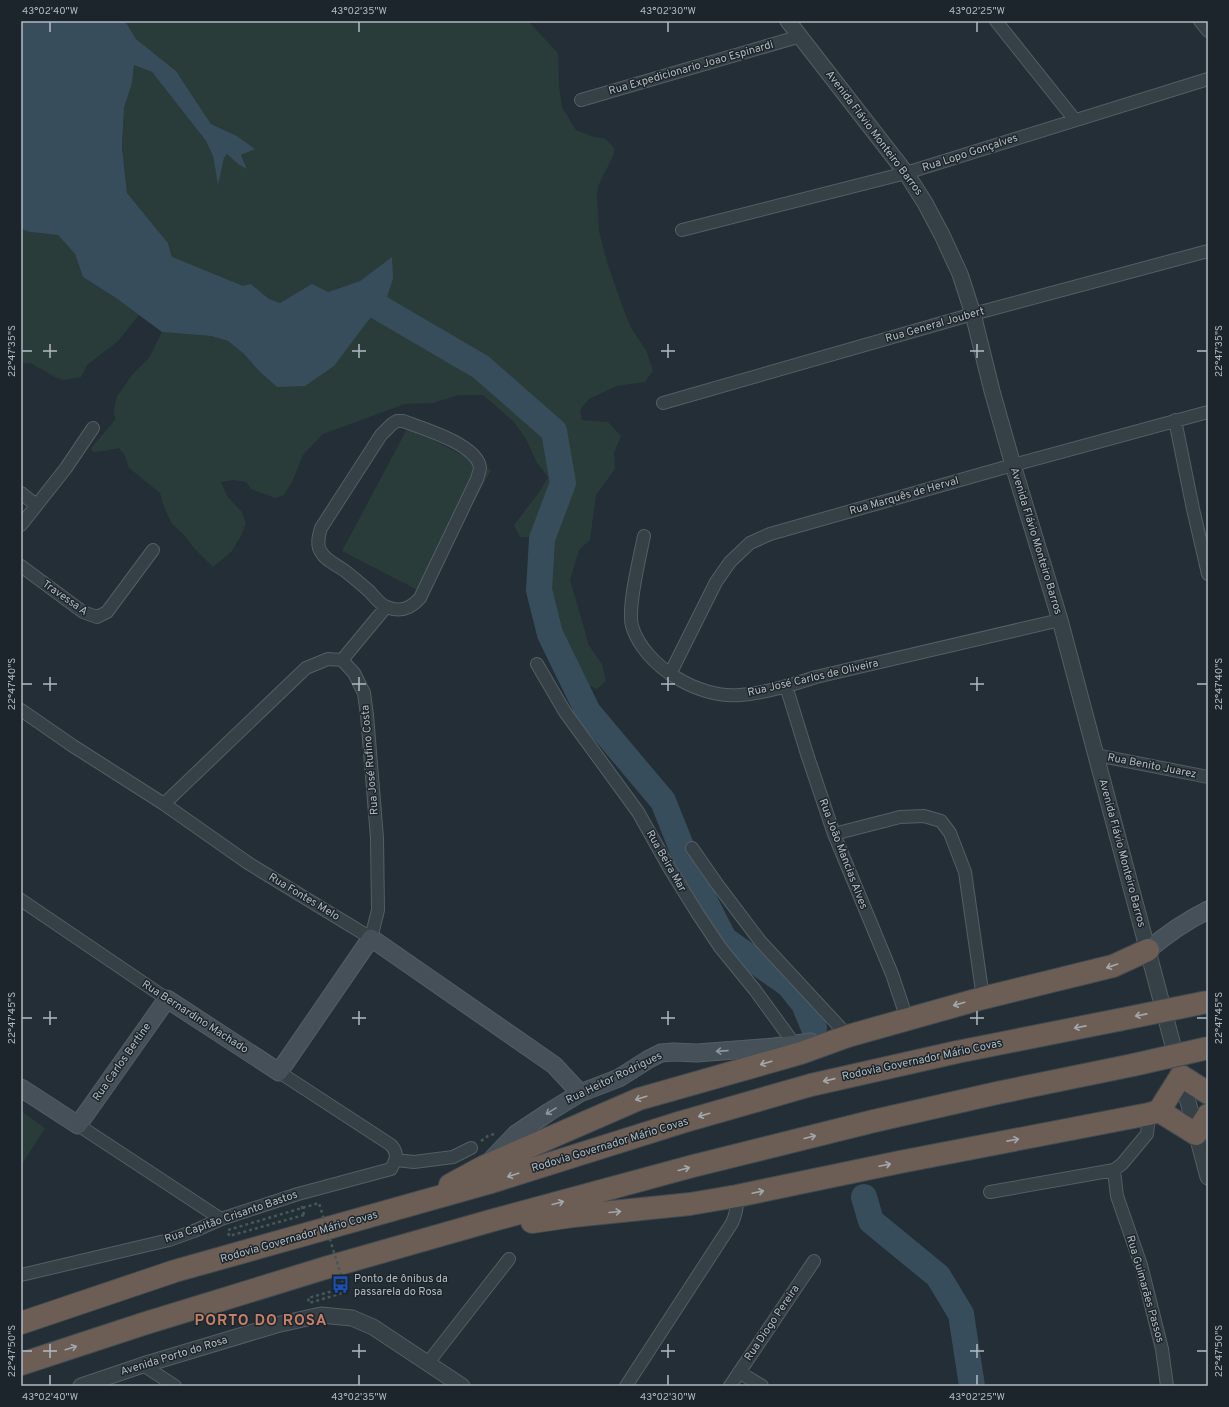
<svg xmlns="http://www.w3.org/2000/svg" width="1229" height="1407" font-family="Overpass,sans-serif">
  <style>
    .green { fill: #293c39 }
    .water { fill: #384d5b }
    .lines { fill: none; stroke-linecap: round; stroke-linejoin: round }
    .river { stroke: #384d5b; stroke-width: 26 }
    .minor-casing { stroke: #545e64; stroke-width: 14 }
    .tertiary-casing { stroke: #545e64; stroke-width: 17 }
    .secondary-casing { stroke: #545e64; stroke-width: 19 }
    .motorway-casing { stroke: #414b51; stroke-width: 24 }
    .path { stroke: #465857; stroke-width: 2.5; stroke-dasharray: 3 3; stroke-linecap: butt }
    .minor { stroke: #364047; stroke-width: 12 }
    .tertiary { stroke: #364047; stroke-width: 15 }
    .secondary { stroke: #455059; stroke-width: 17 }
    .motorway { stroke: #6c5e54; stroke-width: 22 }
    .motorway-bridge-casing { stroke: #414b51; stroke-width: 24; stroke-linecap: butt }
    .path-bridge { stroke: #465857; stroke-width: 2.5; stroke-dasharray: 3 3; stroke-linecap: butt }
    .motorway-bridge { stroke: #6c5e54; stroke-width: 22 }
    .oneway { stroke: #a3a8ad }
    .oneway2 { stroke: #8b969e }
    .ticks { fill: none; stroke: #b1bbc3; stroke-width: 1.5 }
    .labels { text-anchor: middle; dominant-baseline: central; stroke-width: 3; stroke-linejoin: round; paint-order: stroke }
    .street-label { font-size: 11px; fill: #b1bbc3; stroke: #1c252b }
    .poi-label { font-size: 11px; fill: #b1bbc3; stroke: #1c252b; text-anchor: start }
    .district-label { font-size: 15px; font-weight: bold; letter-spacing: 1px; fill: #c78068; stroke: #1c252b }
    .neatline { fill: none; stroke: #b1bbc3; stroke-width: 1.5 }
    .ticks-label { font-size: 10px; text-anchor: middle; fill: #b1bbc3 }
  </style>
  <rect width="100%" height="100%" fill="#232e36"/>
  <!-- green -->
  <path class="green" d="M124 21H528L558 53 559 86 562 107 576 130 591 136 606 139 615 149 612 158 598 186 597 199 599 231 608 265 620 300 631 328 646 350 653 371 645 382 617 386 589 399 580 410 582 420 608 422 621 436 614 453 615 469 596 495 590 540 579 550 570 580 585 631 588 644 602 664 606 681 597 689 581 681 556 621 546 572 549 533 564 495 548 509 534 537H520L514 525 540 491 548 477 537 463 526 439 514 422 483 395H459L433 403 405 404 323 434 303 455 292 482 284 495 275 498 251 489 246 482 233 480 221 482 227 496 242 512 246 523 242 534 232 551 213 567 195 549 184 535 172 524 164 507 160 493 129 468 125 456 119 448 105 451 93 452 91 448 115 420 114 409 117 396 132 375 149 358 162 332 211 336 228 341 243 353 260 372 277 387 367 322 386 300 391 258 360 281 328 292 280 303 269 299 251 284 204 293 180 286 168 243 127 193 122 147 124 108 132 83 134 65 152 72 206 141 213 156 218 184 224 158 227 154 238 164 247 168 241 155 254 149 237 136 211 124 176 71 136 39 127 24Z
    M21 229 30 232 58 235 75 254 83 277 116 298 139 315 117 342 87 365 81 377 63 380 55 377 30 363H21Z
    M408 427 491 470 425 594 342 551Z
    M21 1111 45 1128 21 1166Z"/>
  <!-- water -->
  <path class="water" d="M21 21H124L127 24 136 39 176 71 211 124 237 136 255 149 241 155 247 169 238 164 227 154 224 158 218 185 213 156 206 141 152 72 134 65 132 83 124 108 122 147 127 193 168 243 180 286 204 293 251 284 269 299 280 303 312 284 328 292 360 281 392 257 393 279 386 300 367 322 334 366 305 386 277 387 260 372 243 353 228 341 211 336 162 332 116 298 83 277 75 254 58 235 30 232 21 229Z"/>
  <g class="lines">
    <!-- river -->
    <path class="river" d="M146 258 150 262 253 304
      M347 305 368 301 481 367 554 431 563 483 542 539 539 590 550 634 588 712 663 801 697 886 724 939 789 985 804 1004 814 1028
      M864 1197 871 1221 938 1276 961 1314 972 1386"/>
    <defs>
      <path id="minor" d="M996 21 1075 120
        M1200 21 1208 31
        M581 100 801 36
        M682 230 906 173 1208 79
        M663 403 973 314 1208 251
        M1175 420 1193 509 1208 574
        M397 421H403C422 428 476 444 480 467 480 471 478 475 477 479L420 598C411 608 401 613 387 607 380 605 374 596 369 591 361 584 353 577 345 571 337 565 326 561 321 552 316 545 319 535 321 528L381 435 392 424Z
        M21 493 36 505
        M21 525 66 468 93 428
        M644 536C640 556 627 608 632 626 644 666 699 699 740 695 766 693 791 685 816 677L1060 620
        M21 566 83 612 97 617 107 612 153 550
        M342 660 386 607
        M537 664 565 712 638 812 670 869 698 914 720 947 755 990 798 1049
        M670 674 716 582 730 562 750 543 770 534 1013 465 1208 412
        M786 686 807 754 834 834 892 974 907 1019
        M21 710 73 746 164 804 248 863 315 904 371 938 378 910 377 838 367 715 364 693 354 673 342 660 328 659 306 668 164 804
        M1096 755 1208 777
        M834 834 900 817 924 816 941 821 950 833 965 872 983 998
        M692 848 717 884 760 941 848 1036
        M21 900 167 999
        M1149 1114 1147 1134 1122 1164 1114 1170 1117 1196 1141 1265 1162 1349 1167 1386
        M78 1125 221 1219
        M396 1160 414 1162 453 1157 471 1148
        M990 1192 1114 1170
        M21 1275 169 1240 194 1231 221 1219 298 1194 391 1169C396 1160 399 1154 391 1145L279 1072
        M427 1364 509 1259
        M143 1365 175 1386
        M739 1372 762 1386
        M626 1386 732 1223C736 1214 738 1207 737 1196
        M730 1386 814 1261"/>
      <path id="tertiary" d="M788 21 906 173 925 203 942 235 960 274 973 314 992 391 1013 465 1060 620 1208 1177
        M81 1386 143 1365 276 1325 321 1315 352 1318 373 1327 462 1386"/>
      <path id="secondary" d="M1148 950C1167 934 1186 921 1208 910
        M21 1088 78 1125 167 999 279 1072 371 938 554 1065 580 1093
        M490 1161 516 1134 549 1112 580 1093 619 1078 649 1059 661 1053 673 1052 697 1053 774 1047 811 1042"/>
      <path id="motorway" d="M1159 1111 1196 1134 1208 1115
        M450 1185 485 1166 639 1099 801 1053 848 1036 983 998 1113 966 1148 950
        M532 1222 573 1216 690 1204 737 1196 900 1162 1149 1114 1159 1111 1181 1076 1208 1093
        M21 1323 175 1271 488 1183 682 1122 811 1085 957 1052 1118 1020
        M21 1364 143 1324 325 1268 490 1221 693 1166 874 1121 997 1093 1133 1065"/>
    </defs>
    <!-- minor casing -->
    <use href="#minor" class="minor-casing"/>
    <!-- tertiary casing -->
    <use href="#tertiary" class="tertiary-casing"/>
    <!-- secondary casing -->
    <use href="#secondary" class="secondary-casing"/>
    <!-- motorway casing -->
    <use href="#motorway" class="motorway-casing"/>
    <!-- path -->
    <path class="path" d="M481 1141 488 1136 494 1134
      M302 1206 304 1215"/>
    <!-- minor -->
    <use href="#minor" class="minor"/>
    <!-- tertiary -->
    <use href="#tertiary" class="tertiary"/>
    <!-- secondary -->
    <use href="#secondary" class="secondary"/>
    <!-- motorway -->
    <use href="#motorway" class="motorway"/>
    <defs>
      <path id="motorway-bridge" d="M1118 1020 1207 1002
        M1133 1065 1208 1048"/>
    </defs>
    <!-- motorway-bridge casing -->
    <use href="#motorway-bridge" class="motorway-bridge-casing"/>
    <!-- path-bridge -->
    <path class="path-bridge" d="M304 1215 229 1236 228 1230 319 1203 346 1292 309 1303 308 1298 340 1289"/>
    <!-- motorway-bridge -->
    <use href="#motorway-bridge" class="motorway-bridge"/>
  </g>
  <!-- one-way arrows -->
  <defs><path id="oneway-shaft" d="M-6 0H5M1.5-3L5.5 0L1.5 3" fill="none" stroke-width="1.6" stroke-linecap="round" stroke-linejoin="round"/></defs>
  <g class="oneway">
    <use href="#oneway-shaft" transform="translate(1112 966) rotate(161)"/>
    <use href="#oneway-shaft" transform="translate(959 1004) rotate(164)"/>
    <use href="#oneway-shaft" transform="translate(1141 1015) rotate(169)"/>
    <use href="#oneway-shaft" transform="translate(1080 1027) rotate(169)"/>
    <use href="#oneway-shaft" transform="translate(766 1063) rotate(164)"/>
    <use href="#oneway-shaft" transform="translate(829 1080) rotate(167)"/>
    <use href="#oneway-shaft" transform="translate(641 1098) rotate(162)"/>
    <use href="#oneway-shaft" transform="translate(704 1115) rotate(164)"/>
    <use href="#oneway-shaft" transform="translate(810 1137) rotate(-14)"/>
    <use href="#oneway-shaft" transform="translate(1013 1140) rotate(-11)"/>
    <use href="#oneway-shaft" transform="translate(885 1165) rotate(-12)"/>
    <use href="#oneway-shaft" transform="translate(684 1169) rotate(-15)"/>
    <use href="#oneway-shaft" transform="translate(513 1175) rotate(162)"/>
    <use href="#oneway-shaft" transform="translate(758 1192) rotate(-12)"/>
    <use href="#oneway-shaft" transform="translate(558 1203) rotate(-15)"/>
    <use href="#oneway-shaft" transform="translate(615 1212) rotate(-5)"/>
    <use href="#oneway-shaft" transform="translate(71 1348) rotate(-18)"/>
  </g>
  <g class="oneway2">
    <use href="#oneway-shaft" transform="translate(722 1051) rotate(176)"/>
    <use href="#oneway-shaft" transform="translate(551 1111) rotate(148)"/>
  </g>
  <!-- ticks -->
  <path class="ticks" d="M50 22V32M359 22V32M668 22V32M977 22V32M50 344V358M359 344V358M668 344V358M977 344V358M22 351H32M43 351H57M352 351H366M661 351H675M970 351H984M1197 351H1207M50 677V691M359 677V691M668 677V691M977 677V691M22 684H32M43 684H57M352 684H366M661 684H675M970 684H984M1197 684H1207M50 1011V1025M359 1011V1025M668 1011V1025M977 1011V1025M22 1018H32M43 1018H57M352 1018H366M661 1018H675M970 1018H984M1197 1018H1207M50 1344V1358M359 1344V1358M668 1344V1358M977 1344V1358M22 1351H32M43 1351H57M352 1351H366M661 1351H675M970 1351H984M1197 1351H1207M50 1375V1385M359 1375V1385M668 1375V1385M977 1375V1385"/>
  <!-- icons -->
  <defs>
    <symbol id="bus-bare" viewBox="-9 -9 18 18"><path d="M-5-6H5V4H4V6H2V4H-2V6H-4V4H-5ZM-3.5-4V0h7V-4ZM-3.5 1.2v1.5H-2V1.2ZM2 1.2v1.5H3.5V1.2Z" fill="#1a4fb4" stroke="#1c252b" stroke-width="2.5" paint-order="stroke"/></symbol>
  </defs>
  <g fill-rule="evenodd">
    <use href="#bus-bare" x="328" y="1272" width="25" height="25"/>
  </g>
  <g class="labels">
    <!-- street labels -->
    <g class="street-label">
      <text transform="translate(691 68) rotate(-16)">Rua Expedicionario Joao Espinardi</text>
      <text transform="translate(874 133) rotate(53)">Avenida Flávio Monteiro Barros</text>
      <text transform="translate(970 153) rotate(-18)">Rua Lopo Gonçalves</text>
      <text transform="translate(935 325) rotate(-16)">Rua General Joubert</text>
      <text transform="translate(904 496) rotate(-16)">Rua Marquês de Herval</text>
      <text transform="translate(1036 541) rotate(73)">Avenida Flávio Monteiro Barros</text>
      <text transform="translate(65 598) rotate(35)">Travessa A</text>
      <text transform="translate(813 678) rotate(-13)">Rua José Carlos de Oliveira</text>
      <text transform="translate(370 760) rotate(-95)">Rua José Rufino Costa</text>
      <text transform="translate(1152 766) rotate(11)">Rua Benito Juarez</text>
      <text transform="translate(1122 853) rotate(75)">Avenida Flávio Monteiro Barros</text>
      <text transform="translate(843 854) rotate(69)">Rua João Mancias Alves</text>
      <text transform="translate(666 861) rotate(60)">Rua Beira Mar</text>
      <text transform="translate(304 897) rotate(31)">Rua Fontes Melo</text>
      <text transform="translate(195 1017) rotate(33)">Rua Bernardino Machado</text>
      <text transform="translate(922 1060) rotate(-12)">Rodovia Governador Mário Covas</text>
      <text transform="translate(122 1062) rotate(-55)">Rua Carlos Bertine</text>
      <text transform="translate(614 1078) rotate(-26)">Rua Heitor Rodrigues</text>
      <text transform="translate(610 1145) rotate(-17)">Rodovia Governador Mário Covas</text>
      <text transform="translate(231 1217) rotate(-19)">Rua Capitão Crisanto Bastos</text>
      <text transform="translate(299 1237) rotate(-16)">Rodovia Governador Mário Covas</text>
      <text transform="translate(1145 1289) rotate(74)">Rua Guimarães Passos</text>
      <text transform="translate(772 1323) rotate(-56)">Rua Diogo Pereira</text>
      <text transform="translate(174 1356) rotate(-17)">Avenida Porto do Rosa</text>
    </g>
    <!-- poi labels -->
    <g class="poi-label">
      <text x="354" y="1279">Ponto de ônibus da<tspan x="354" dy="13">passarela do Rosa</tspan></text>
    </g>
    <!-- district labels -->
    <g class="district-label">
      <text x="261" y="1321">PORTO DO ROSA</text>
    </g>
  </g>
  <!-- border -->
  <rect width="1229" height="1407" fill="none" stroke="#1c252b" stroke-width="44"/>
  <rect x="22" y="22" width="1185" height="1363" class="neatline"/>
  <g class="ticks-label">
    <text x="50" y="14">43°02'40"W</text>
    <text x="359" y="14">43°02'35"W</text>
    <text x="668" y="14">43°02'30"W</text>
    <text x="977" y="14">43°02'25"W</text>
    <text transform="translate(11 351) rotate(-90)" y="4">22°47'35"S</text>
    <text transform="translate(1218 351) rotate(-90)" y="4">22°47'35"S</text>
    <text transform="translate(11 684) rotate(-90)" y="4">22°47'40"S</text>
    <text transform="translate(1218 684) rotate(-90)" y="4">22°47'40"S</text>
    <text transform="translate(11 1018) rotate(-90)" y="4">22°47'45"S</text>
    <text transform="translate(1218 1018) rotate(-90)" y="4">22°47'45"S</text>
    <text transform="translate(11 1351) rotate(-90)" y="4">22°47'50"S</text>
    <text transform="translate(1218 1351) rotate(-90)" y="4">22°47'50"S</text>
    <text x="50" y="1400">43°02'40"W</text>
    <text x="359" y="1400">43°02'35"W</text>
    <text x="668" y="1400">43°02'30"W</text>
    <text x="977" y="1400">43°02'25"W</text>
  </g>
</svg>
